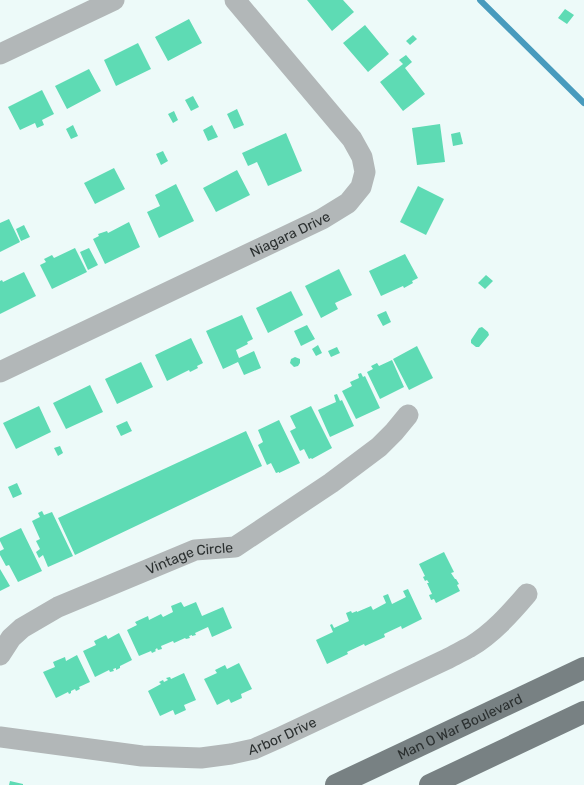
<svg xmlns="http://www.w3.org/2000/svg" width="584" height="785" font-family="Rubik,sans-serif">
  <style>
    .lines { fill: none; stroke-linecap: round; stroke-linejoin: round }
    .stream { stroke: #489bbd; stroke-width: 6 }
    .building { fill: #5edbb4 }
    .minor { stroke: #b2b7b8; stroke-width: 21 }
    .primary { stroke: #788183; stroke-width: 22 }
    .labels { text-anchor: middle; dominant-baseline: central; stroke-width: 3; stroke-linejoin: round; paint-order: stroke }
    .street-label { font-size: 14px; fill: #2b3030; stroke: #fff }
  </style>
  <rect width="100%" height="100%" fill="#edfaf9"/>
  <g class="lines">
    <!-- stream -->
    <path class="stream" d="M480 0 584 103"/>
  </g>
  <!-- building -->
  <path class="building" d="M307 0H343L354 12 332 31Z
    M565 9 574 15 567 24 558 18Z
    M189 19 202 43 168 61 155 37Z
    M365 25 389 54 368 72 343 43Z
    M413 35 417 39 410 45 406 41Z
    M138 43 151 69 116 86 104 60Z
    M406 55 412 62 405 68 425 94 403 111 380 82 403 64 399 60Z
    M89 69 101 91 67 109 55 86Z
    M42 90 54 114 42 120 44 125 37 128 35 123 20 130 8 107Z
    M193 96 199 107 191 111 185 100Z
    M237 109 244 125 234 129 227 114Z
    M174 111 178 120 173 123 168 114Z
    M440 124 445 162 417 165 412 128Z
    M73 125 78 136 71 139 66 129Z
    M212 125 218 137 208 141 203 130Z
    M460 132 463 144 453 146 451 134Z
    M286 133 302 171 268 186 257 162 248 166 242 153Z
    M163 151 168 161 161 165 156 154Z
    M114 168 125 189 95 204 84 183Z
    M237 170 250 195 216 212 203 188Z
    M176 184 194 221 159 238 147 212 160 206 155 195Z
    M418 186 444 199 426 235 400 222Z
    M9 219 20 242 0 252V223Z
    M129 222 140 247 105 264 93 239 99 236 98 234 107 231 108 233Z
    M24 225 30 237 21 241 16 229Z
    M75 248 87 272 52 289 40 265 46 262 44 259 52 255 54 258Z
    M89 248 98 265 88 270 80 252Z
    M405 254 418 278 412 281 413 283 404 288 403 286 381 296 369 271Z
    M339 269 352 295 335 303 338 309 321 318 305 286Z
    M24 272 36 296 0 314V281L2 280 3 282Z
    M486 275 493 281 485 289 478 283Z
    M291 291 303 315 268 333 256 308Z
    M386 311 391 322 383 326 377 315Z
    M242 315 253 339 247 342 248 344 236 350 239 358 254 351 261 368 244 375 238 362 223 369 206 331Z
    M307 325 315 339 301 346 294 331Z
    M482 327 488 332 489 335 479 347H476L471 343V340L479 328Z
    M191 338 203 363 197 366 198 368 190 372 189 370 167 381 155 355Z
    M318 345 322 353 316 356 312 349Z
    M417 346 433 378 409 390 393 359Z
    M337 347 340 353 331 357 328 351Z
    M295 357 300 359V363L298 366 294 367 290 363 291 359Z
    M392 360 404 387 380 399 367 372 373 369 371 366 377 363 379 366Z
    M141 362 153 387 117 404 105 379Z
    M361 373 363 377 365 376 380 408 356 419 342 391 352 386 350 382 359 378 358 374Z
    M90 385 103 412 66 429 53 403Z
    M337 394 340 401 342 400 354 426 330 437 318 410 336 402 334 395Z
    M39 406 51 432 16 449 3 423Z
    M311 406 332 448 312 459 311 458 309 459 304 449 300 451 290 431 296 428 290 416Z
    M279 420 300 463 279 473V472L276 473 271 463 267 465 258 445 263 442 258 430Z
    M127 421 132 431 121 436 116 426Z
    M246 431 262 466 75 555 58 518Z
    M60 446 63 453 58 456 54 448Z
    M17 483 22 494 13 498 8 487Z
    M42 511 44 515 52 512 73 556 48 567 43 555 39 558 36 552 40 549 36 541 40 539 32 521 40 517 38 513Z
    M21 528 42 571 18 582 9 565 6 566 0 555V551L4 549 0 541V538Z
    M444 552 454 572 451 573 455 579H456L459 584 457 585 460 591 436 603 434 599 431 600 429 595 432 594 427 583H429L427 580 425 581 423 577 425 576 419 564Z
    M0 569 10 586 0 591Z
    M408 589 422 619 402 629 401 626 384 634 385 637 365 646 364 644 347 652 348 654 327 664 316 640 333 632 330 625 332 624 334 628 349 621 346 613 351 611 352 613 357 611V612L371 606 373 610 386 603 383 596 388 594 392 604 406 597 403 591Z
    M181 602 184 607 196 602 202 616 223 607 232 628 212 637 208 627 195 633 196 635 192 636V635L189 636 190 638 186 639 185 638 174 643 173 641 161 646 162 649 158 650 157 648 155 650 156 651 152 653 151 651 139 656 127 630 137 625 135 622 148 616 149 620 161 614 163 617 173 612 171 606Z
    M119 633 132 660 120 666V668L116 670V668L113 669 114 671 110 672 109 670 95 677 83 651 96 645 94 641 106 635 108 639Z
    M77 655 90 682 79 687 80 689 76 691 75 689 71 691V693L69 694 68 692 56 698 43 672 55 667 53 662 65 657 66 661Z
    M239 663 252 689 241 694 242 698 231 703 229 699 217 705 204 679 217 673 215 670 225 665 227 669Z
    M184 673 196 700 184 705 186 710 175 715 173 710 160 716 148 691 161 684 159 682 163 680 164 682 168 680 166 678 170 677 171 679Z
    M10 781 23 784V785H9Z"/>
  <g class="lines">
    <!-- minor -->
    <g class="minor">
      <path d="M0 54 114 0"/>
      <path id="s1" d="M0 372 322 219 348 203 361 187 365 172 362 157 352 139 235 0"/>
      <path id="s2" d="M0 655 11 638 22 628 58 607 195 550 235 547 331 483 379 447 394 432 408 415"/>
      <path id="s3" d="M0 737 142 756 201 758 231 754 254 749 281 737 447 659C455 655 462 651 470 647 492 634 510 614 527 594"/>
    </g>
    <!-- primary -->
    <g class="primary">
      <path id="s4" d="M336 785 584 668"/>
      <path d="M430 785 584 712"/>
    </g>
  </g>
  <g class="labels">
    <!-- street labels -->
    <g class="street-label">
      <text stroke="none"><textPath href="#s1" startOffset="321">Niagara Drive</textPath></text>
      <text stroke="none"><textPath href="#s2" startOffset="218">Vintage Circle</textPath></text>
      <text stroke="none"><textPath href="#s4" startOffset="137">Man O War Boulevard</textPath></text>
      <text stroke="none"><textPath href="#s3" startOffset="287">Arbor Drive</textPath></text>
    </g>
  </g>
</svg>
